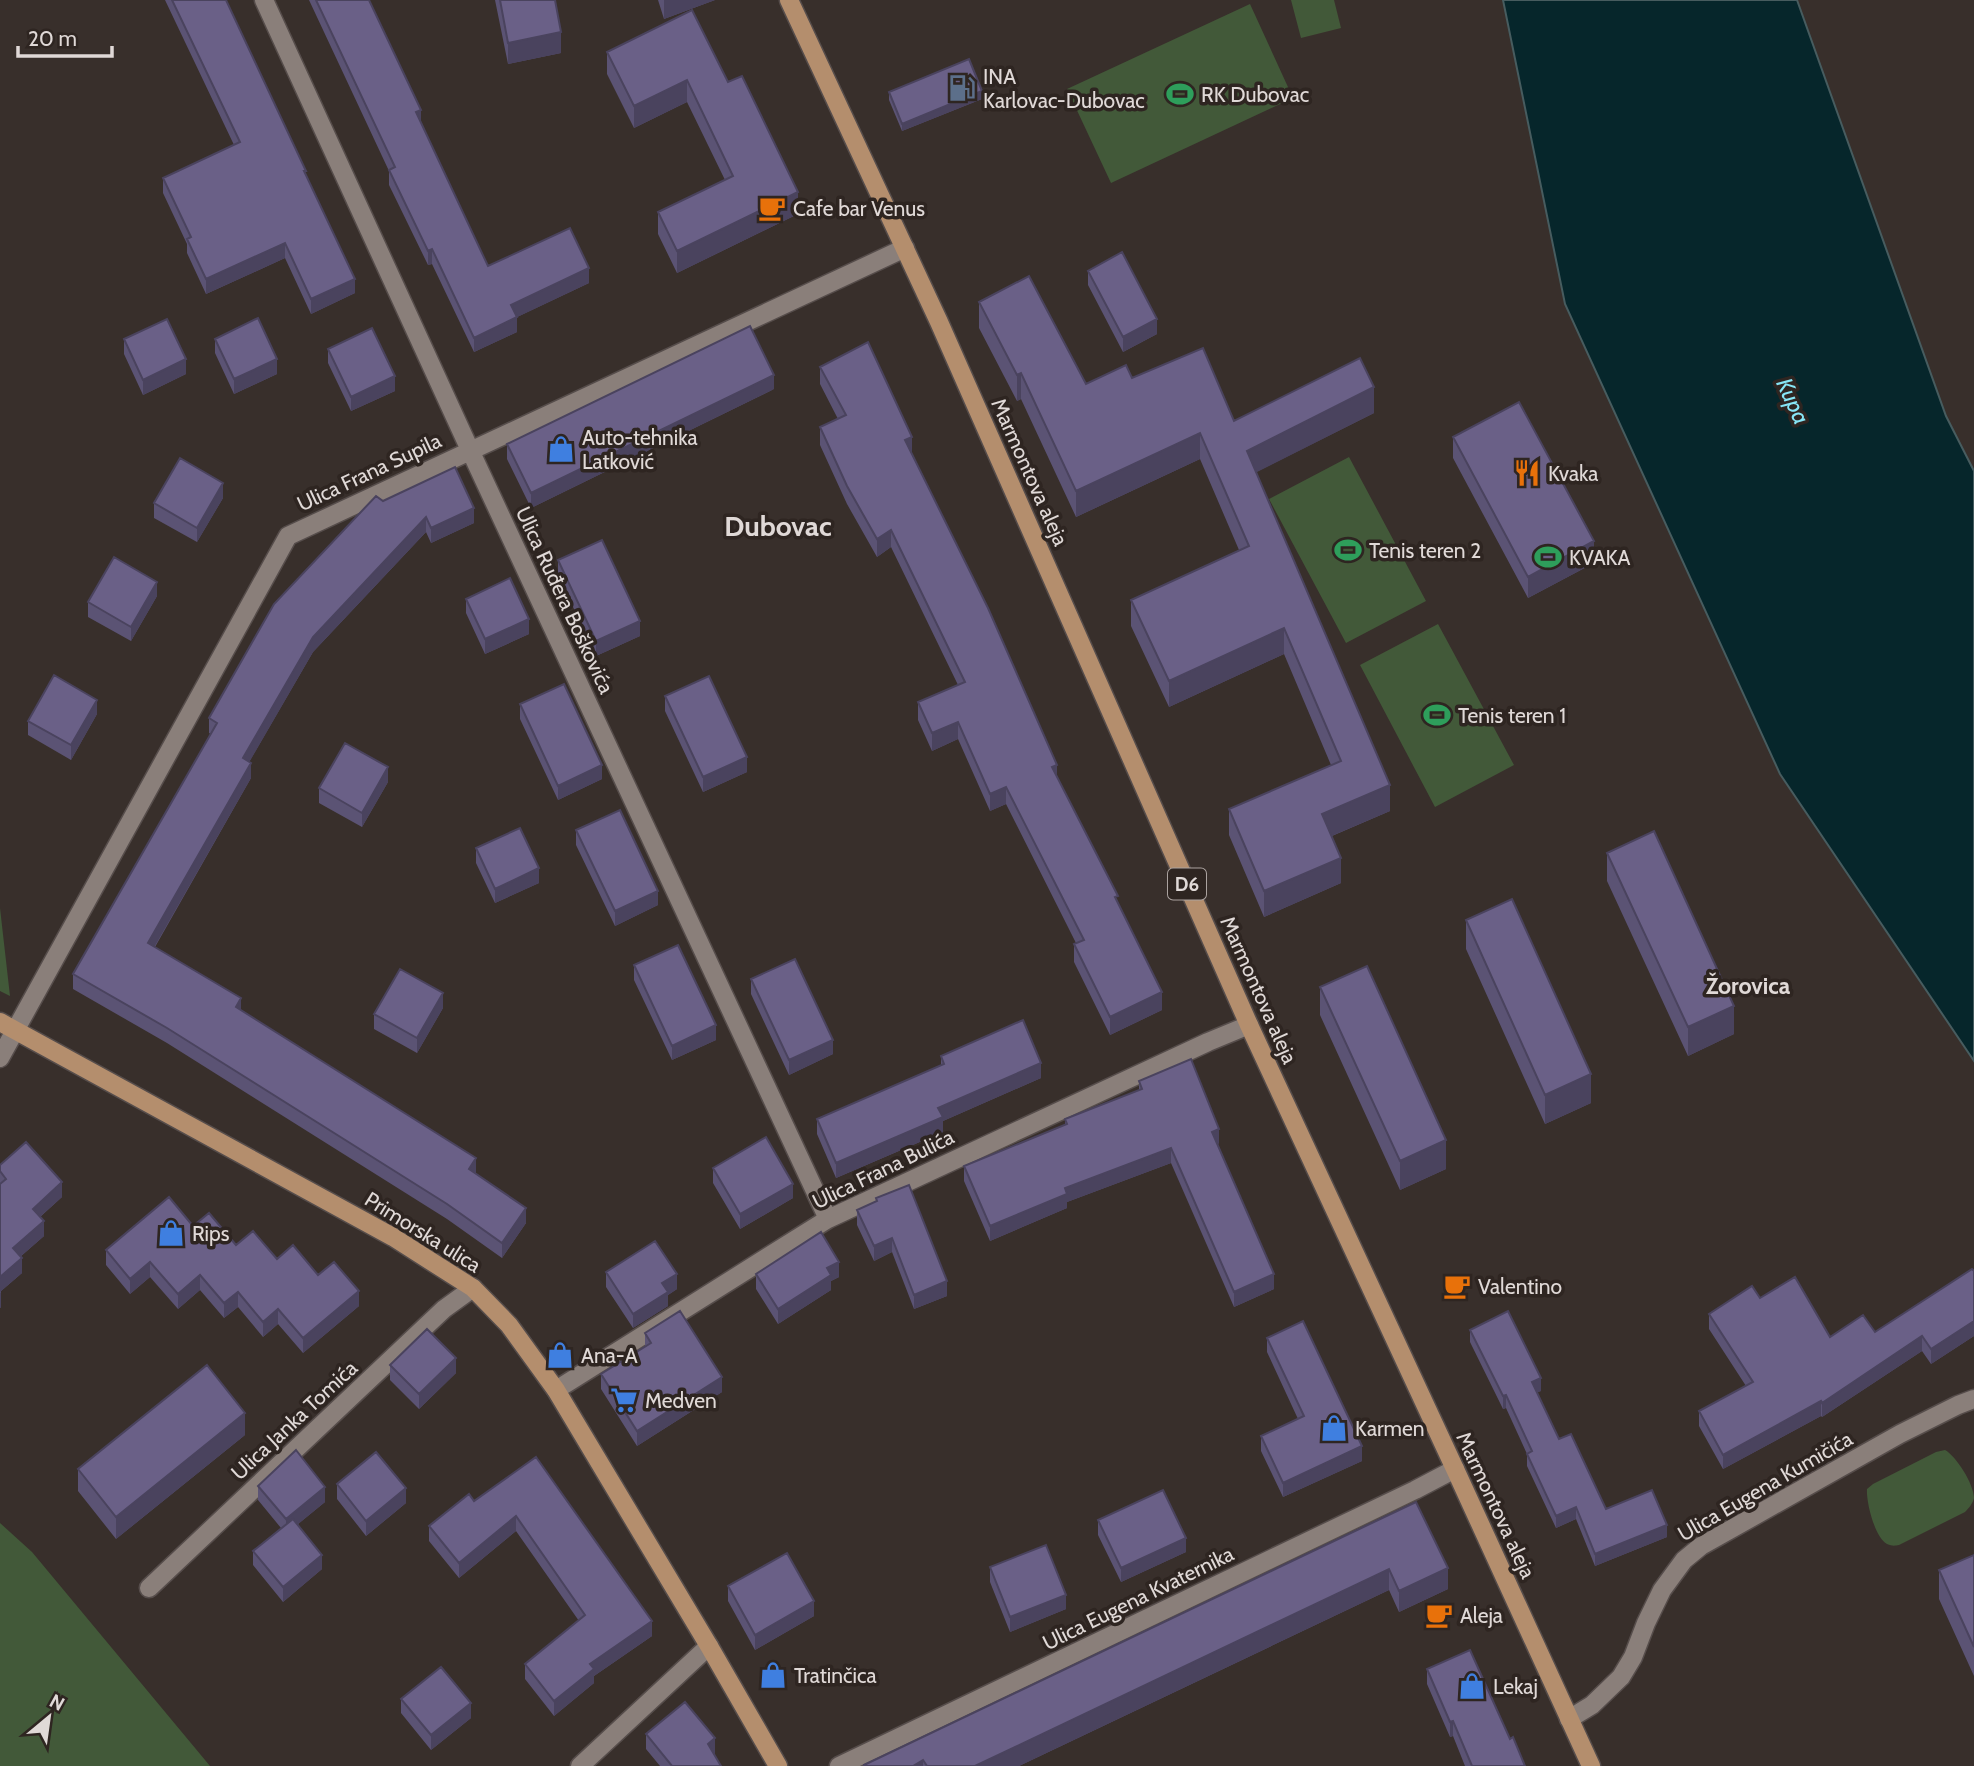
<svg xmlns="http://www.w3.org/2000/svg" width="1974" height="1766" font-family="Cabin,sans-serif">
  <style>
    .green { fill: #425939 }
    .water { fill: #06262b; stroke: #475c5f; stroke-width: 2 }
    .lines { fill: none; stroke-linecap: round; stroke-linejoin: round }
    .minor-casing { stroke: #564d4b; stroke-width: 21 }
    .major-casing { stroke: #564d4b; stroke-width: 21 }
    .minor { stroke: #8a7f7a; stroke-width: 18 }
    .major { stroke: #b48e6d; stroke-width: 18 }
    .wall { fill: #5b5374 }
    .shaded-wall { fill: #4a435e }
    .building { fill: #6a6087; stroke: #4a435e; stroke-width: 2 }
    .labels { text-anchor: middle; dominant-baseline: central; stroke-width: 7; stroke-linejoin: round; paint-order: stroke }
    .shield { fill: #2e2521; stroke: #aba3a0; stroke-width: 2 }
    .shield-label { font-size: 19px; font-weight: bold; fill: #e0d9d7 }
    .poi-label { font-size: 21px; fill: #e0d9d7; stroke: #2e2521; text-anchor: start }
    .street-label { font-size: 21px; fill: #e0d9d7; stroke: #2e2521 }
    .water-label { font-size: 23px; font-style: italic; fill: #87e6f6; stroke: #2e2521 }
    .neighbourhood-label { font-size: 23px; font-weight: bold; fill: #e0d9d7; stroke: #2e2521 }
    .district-label { font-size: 28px; font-weight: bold; fill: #e0d9d7; stroke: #2e2521 }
  </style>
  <rect width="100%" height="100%" fill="#382f2b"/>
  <!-- green -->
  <path class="green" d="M1291 0H1334L1341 28 1301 38Z
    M1250 4 1293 98 1111 183 1067 89Z
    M1349 457 1426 601 1346 643 1269 499Z
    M1438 624 1514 765 1435 807 1360 665Z
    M0 908 10 996 0 991Z
    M1945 1450C1956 1456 1974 1484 1974 1498 1973 1503 1969 1508 1965 1512L1899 1545C1894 1546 1892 1546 1887 1544 1875 1538 1866 1502 1867 1489L1873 1484 1936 1452Z
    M0 1523 32 1552 210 1766H0Z"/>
  <!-- water -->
  <path class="water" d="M1503 0H1797L1946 416 1974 471V1061L1780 774 1565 304Z"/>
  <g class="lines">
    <defs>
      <path id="minor" d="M264 0 470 450 828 1219
        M0 1058 288 536 905 248
        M556 1390 828 1219 1208 1042 1249 1025
        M149 1588 444 1309 473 1288
        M1569 1719 1592 1705 1621 1677 1633 1657 1646 1623 1662 1590 1684 1560 1701 1546 1900 1434 1958 1405 1974 1399
        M580 1766 709 1646
        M839 1766 1415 1490 1455 1469"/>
      <path id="major" d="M789 0 939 322 1249 1025 1455 1469 1591 1766
        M0 1022 393 1237 473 1288 509 1325 556 1390 709 1646 778 1766"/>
    </defs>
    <!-- minor casing -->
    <use href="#minor" class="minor-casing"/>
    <!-- major casing -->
    <use href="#major" class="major-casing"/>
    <!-- minor -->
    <use href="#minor" class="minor"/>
    <!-- major -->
    <use href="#major" class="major"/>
  </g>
  <!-- wall -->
  <path class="wall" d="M165 0H226L306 175 355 293 311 314 285 258 206 294 187 253V244L163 193V178L234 145Z
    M309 0H369L421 123 488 266 589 283 517 317V332L474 352 432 264 428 265 389 185V171Z
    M495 0H555L561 53 508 64Z
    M658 0H715L664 19Z
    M607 52 728 82 798 214 677 273 658 234V212L725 180 687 102 634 128 607 74Z
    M889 92 982 99 902 131 889 100Z
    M1088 271 1157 334 1123 352 1088 285Z
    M979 302 1086 384 1132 378 1234 421 1374 413 1256 472 1390 811 1332 836 1341 883 1264 917 1229 835V809L1331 765 1284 654 1169 707 1131 626V600L1239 550 1200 459 1076 517 1021 399 1017 401 979 328Z
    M124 339 186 374 143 395 124 354Z
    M215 339 277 374 234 394 215 353Z
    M328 349 395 391 351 411 328 363Z
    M820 367 912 455 1057 776 1118 902 1162 1010 1110 1035 1074 962V944L1076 943 1006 804 990 811 958 739 932 751 918 720V702L958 685 891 547 877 557 847 504 820 445V427L838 419 820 384Z
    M774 389 531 508 507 459V444Z
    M1453 437 1594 563 1528 598 1453 458Z
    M223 498 197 542 154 518V503Z
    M383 501 474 523 431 543 426 532 313 652 249 762 251 778 155 947 241 1010 476 1173V1174L526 1223 502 1258 447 1219 167 1043 73 989V974L211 734 209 733V718Z
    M558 560 640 636 596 656 558 575Z
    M157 596 131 641 88 617V602Z
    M466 599 529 634 485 654 466 613Z
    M665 696 747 772 703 792 665 711Z
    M520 704 602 779 558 800 520 719Z
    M97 714 71 760 28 735V721Z
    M388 782 362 827 319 803V788Z
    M576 830 658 905 615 926 576 845Z
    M476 848 539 883 495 903 476 863Z
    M1607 853 1734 1034 1688 1056 1607 881Z
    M1466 920 1591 1103 1545 1124 1466 949Z
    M634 965 716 1040 672 1060 634 980Z
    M751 979 833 1054 789 1075 751 994Z
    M1320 987 1446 1169 1400 1190 1320 1015Z
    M443 1008 417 1053 374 1029V1014Z
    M941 1056 1041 1078 943 1121V1132L836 1178 817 1134V1119L941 1065Z
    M1139 1081 1219 1143 1218 1144 1274 1289 1234 1307 1171 1163 1067 1202V1208L990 1241 964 1181V1166L1065 1125V1119L1139 1090Z
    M0 1165 62 1197 40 1217 44 1236 20 1257 22 1273 1 1291V1307L0 1308Z
    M713 1168 793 1198 740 1229 713 1183Z
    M876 1198 947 1296 914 1309 892 1252 874 1261 857 1225V1210L876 1201Z
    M193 1226 236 1245 277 1259 318 1275 359 1306 303 1353 278 1324 263 1337 238 1307 224 1318 200 1290 178 1309 150 1277 130 1294 106 1265V1250Z
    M1974 1271V1336L1931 1364 1922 1351 1822 1417 1821 1416 1723 1469 1699 1426V1411L1746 1386 1709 1329V1314L1760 1298 1830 1337 1875 1332Z
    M606 1272 677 1289 668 1295V1306L633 1328 606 1287Z
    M756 1274 839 1277 831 1281V1290L778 1324 756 1289Z
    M1470 1330 1541 1391 1537 1392 1559 1439 1606 1509 1667 1537 1595 1566 1576 1519 1556 1528 1527 1466V1454L1506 1408 1503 1409 1470 1342Z
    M645 1333 722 1392 637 1446 601 1389V1374L645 1347Z
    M1267 1338 1362 1461 1283 1497 1261 1451V1436L1298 1419 1267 1352Z
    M390 1365 456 1373 419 1409 390 1380Z
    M245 1435 116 1539 78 1491V1469Z
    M536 1457 652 1636 594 1676V1683L554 1716 525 1679V1664L579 1621 516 1531 459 1578 429 1541V1526L474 1501Z
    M337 1484 406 1503 366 1536 337 1499Z
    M258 1486 325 1502 298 1524 322 1569 283 1602 253 1565V1551L281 1528 258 1500Z
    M1416 1502 1448 1589 1399 1612 1389 1590 1019 1766H864V1765Z
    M1098 1520 1186 1552 1121 1582 1098 1535Z
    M1974 1555V1676L1939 1599V1570Z
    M990 1567 1066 1609 1010 1632 990 1582Z
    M728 1586 814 1616 755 1650 728 1601Z
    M1427 1669 1510 1739 1525 1766H1465L1453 1736 1450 1737 1427 1684Z
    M401 1699 471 1718 431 1750 401 1713Z
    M646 1734 715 1753 714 1754 721 1766H660L646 1749Z"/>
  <!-- shaded-wall -->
  <path class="shaded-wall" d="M664 0H715L664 19Z
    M561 32V53L508 64V43Z
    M687 80V102L634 128V106Z
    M982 91V99L902 131V124Z
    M421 110V125L416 112Z
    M798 192V214L677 273V251Z
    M285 243V258L206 294V279Z
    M432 249V264L428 265V251Z
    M589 268V283L511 320V305Z
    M355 279V293L311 314V299Z
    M517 317V332L474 352V338Z
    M1157 319V334L1123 352V337Z
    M186 359V374L143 395V380Z
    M277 359V374L234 394V379Z
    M1021 373V399L1017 401V375Z
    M774 375V389L531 508V493Z
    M395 376V391L351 411V397Z
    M1374 387V413L1247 477V451Z
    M1200 433V459L1076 517V491Z
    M912 437V455L905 440Z
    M223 483V498L197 542V528Z
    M474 508V523L431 543V528Z
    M426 517V532L313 652 243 773V758L313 637Z
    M891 530V547L877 557V539Z
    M1594 541V563L1528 598V577Z
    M157 582V596L131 641V627Z
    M529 619V634L485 654V639Z
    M640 621V636L596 656V641Z
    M1284 628V654L1169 707V681Z
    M97 700V714L71 760V745Z
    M958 722V739L932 751V733Z
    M747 757V772L703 792V777Z
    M251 763V778L148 958V943Z
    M602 765V779L558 800V786Z
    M1057 765V782L1052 767Z
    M388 767V782L362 827V813Z
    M1390 785V811L1322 840V814Z
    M1006 787V804L990 811V794Z
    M1341 858V883L1264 917V891Z
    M539 868V883L495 903V889Z
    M658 891V905L615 926V911Z
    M1162 992V1010L1110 1035V1017Z
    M443 993V1008L417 1053V1038Z
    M241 998V1013L236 1007Z
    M1734 1006V1034L1688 1056V1027Z
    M716 1025V1040L672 1060V1046Z
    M833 1040V1054L789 1075V1060Z
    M1041 1063V1078L943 1121V1132L836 1178V1163L938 1108Z
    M1591 1074V1103L1545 1124V1095Z
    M1219 1129V1143L1212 1146V1132Z
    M1446 1140V1169L1400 1190V1161Z
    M1171 1148V1163L1067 1202V1208L990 1241V1226L1065 1188Z
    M476 1158V1173L469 1184V1169Z
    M62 1182V1197L33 1223V1209Z
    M793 1184V1198L740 1229V1214Z
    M526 1208V1223L502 1258V1243Z
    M44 1221V1236L13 1263V1248Z
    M892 1238V1252L874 1261V1246Z
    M22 1258V1273L0 1292V1277Z
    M150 1262V1277L130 1294V1279Z
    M839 1262V1277L831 1281V1290L778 1324V1309L827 1268Z
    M677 1274V1289L668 1295V1306L633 1328V1314L662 1283Z
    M1274 1274V1289L1234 1307V1292Z
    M200 1275V1290L178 1309V1294Z
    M947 1281V1296L914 1309V1295Z
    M359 1291V1306L303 1353V1338Z
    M1 1292V1307L0 1308V1293Z
    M238 1292V1307L224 1318V1303Z
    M278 1309V1324L263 1337V1322Z
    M1974 1321V1336L1931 1364V1349Z
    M1922 1336V1351L1822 1417V1403Z
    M456 1358V1373L419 1409V1394Z
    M722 1377V1392L637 1446V1431Z
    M1541 1378V1391L1532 1395V1382Z
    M1506 1395V1408L1503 1409V1396Z
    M1821 1401V1416L1723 1469V1455Z
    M245 1413V1435L116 1539V1517Z
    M1362 1446V1461L1283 1497V1483Z
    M325 1487V1502L286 1534V1519Z
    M406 1488V1503L366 1536V1521Z
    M1576 1507V1519L1556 1528V1516Z
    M516 1516V1531L459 1578V1563Z
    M1667 1525V1537L1595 1566V1554Z
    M1186 1538V1552L1121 1582V1568Z
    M322 1555V1569L283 1602V1587Z
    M1448 1568V1589L1399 1612V1591Z
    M1389 1569V1590L1019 1766H975Z
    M1066 1595V1609L1010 1632V1617Z
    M814 1601V1616L755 1650V1635Z
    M652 1621V1636L594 1676V1683L554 1716V1701L590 1664Z
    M471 1703V1718L431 1750V1735Z
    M1453 1721V1736L1450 1737V1722Z
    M715 1738V1753L708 1758V1744Z
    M923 1760V1766H913Z"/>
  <!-- building -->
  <path class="building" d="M172 0H226L306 171H304L355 279 311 299 285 243 206 279 187 239 191 237 163 178 240 142Z
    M316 0H369L421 110 416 112 488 266 570 228 589 268 511 305 517 317 474 338 432 249 428 251 389 170 395 167Z
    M500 0H555L561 32 508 43Z
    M692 10 728 82 742 76 798 192 677 251 658 212 733 176 687 80 634 106 607 52Z
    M969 59 982 91 902 124 889 92Z
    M1122 252 1157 319 1123 337 1088 271Z
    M1029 276 1086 384 1126 365 1132 378 1203 348 1234 421 1360 358 1374 387 1247 451 1390 785 1322 814 1341 858 1264 891 1229 809 1341 761 1284 628 1169 681 1131 600 1249 546 1200 433 1076 491 1021 373 1017 375 979 302Z
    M258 318 277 359 234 379 215 339Z
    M167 319 186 359 143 380 124 339Z
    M750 326 774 375 531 493 507 444Z
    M372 328 395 376 351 397 328 349Z
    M868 342 912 437 905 440 988 608 1057 765 1052 767 1118 896 1115 897 1162 992 1110 1017 1074 944 1084 940 1006 787 990 794 958 722 932 733 918 702 965 682 891 530 877 539 847 486 820 427 846 415 820 367Z
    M1519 402 1594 541 1528 577 1453 437Z
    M180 458 223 483 197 528 154 503Z
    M455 467 474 508 431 528 426 517 313 637 243 758 251 763 148 943 241 998 236 1007 476 1158 469 1169 526 1208 502 1243 447 1204 167 1028 73 974 217 723 209 718 274 604 376 496 383 501Z
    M602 540 640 621 596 641 558 560Z
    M114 557 157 582 131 627 88 602Z
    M510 578 529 619 485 639 466 599Z
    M54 675 97 700 71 745 28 721Z
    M709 676 747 757 703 777 665 696Z
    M564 684 602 765 558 786 520 704Z
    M345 743 388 767 362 813 319 788Z
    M620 810 658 891 615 911 576 830Z
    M520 828 539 868 495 889 476 848Z
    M1654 831 1734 1006 1688 1027 1607 853Z
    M1512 899 1591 1074 1545 1095 1466 920Z
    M678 945 716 1025 672 1046 634 965Z
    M795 959 833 1040 789 1060 751 979Z
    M1367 966 1446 1140 1400 1161 1320 987Z
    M400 969 443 993 417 1038 374 1014Z
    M1023 1020 1041 1063 938 1108 943 1117 836 1163 817 1119 944 1064 941 1056Z
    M1191 1059 1219 1129 1212 1132 1274 1274 1234 1292 1171 1148 1065 1188 1067 1194 990 1226 964 1166 1067 1124 1065 1119 1142 1089 1139 1081Z
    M766 1137 793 1184 740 1214 713 1168Z
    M26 1142 62 1182 33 1209 44 1221 13 1248 22 1258 0 1277V1184L6 1179 0 1171V1165Z
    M909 1185 947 1281 914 1295 892 1238 874 1246 857 1210 877 1201 876 1198Z
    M169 1197 193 1226 209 1213 236 1245 253 1231 277 1259 293 1245 318 1275 334 1262 359 1291 303 1338 278 1309 263 1322 238 1292 224 1303 200 1275 178 1294 150 1262 130 1279 106 1250Z
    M821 1232 839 1262 827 1268 831 1275 778 1309 756 1274Z
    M655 1241 677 1274 662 1283 668 1292 633 1314 606 1272Z
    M1972 1269 1974 1271V1321L1931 1349 1922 1336 1822 1403 1821 1401 1723 1455 1699 1411 1753 1382 1709 1314 1752 1286 1760 1298 1795 1277 1830 1337 1863 1315 1875 1332Z
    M680 1311 722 1377 637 1431 601 1374 651 1343 645 1333Z
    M1508 1311 1541 1378 1532 1382 1559 1439 1571 1434 1606 1509 1652 1490 1667 1525 1595 1554 1576 1507 1556 1516 1527 1454 1532 1451 1506 1395 1503 1396 1470 1330Z
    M1303 1321 1362 1446 1283 1483 1261 1436 1304 1416 1267 1338Z
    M427 1329 456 1358 419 1394 390 1365Z
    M207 1365 245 1413 116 1517 78 1469Z
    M296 1450 325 1487 286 1519 258 1486Z
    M376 1452 406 1488 366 1521 337 1484Z
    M536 1457 652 1621 590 1664 594 1669 554 1701 525 1664 585 1615 516 1516 459 1563 429 1526 469 1494 474 1501Z
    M1163 1490 1186 1538 1121 1568 1098 1520Z
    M1416 1502 1448 1568 1399 1591 1389 1569 975 1766H927L923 1760 913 1766H864V1765Z
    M293 1519 322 1555 283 1587 253 1551Z
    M1046 1545 1066 1595 1010 1617 990 1567Z
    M787 1553 814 1601 755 1635 728 1586Z
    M1974 1555V1647L1939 1570Z
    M1470 1650 1510 1739 1513 1737 1525 1766H1472L1453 1721 1450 1722 1427 1669Z
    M441 1667 471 1703 431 1735 401 1699Z
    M685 1702 715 1738 708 1744 721 1766H672L646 1734Z"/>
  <!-- icons -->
  <defs>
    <symbol id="fuel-bare" viewBox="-9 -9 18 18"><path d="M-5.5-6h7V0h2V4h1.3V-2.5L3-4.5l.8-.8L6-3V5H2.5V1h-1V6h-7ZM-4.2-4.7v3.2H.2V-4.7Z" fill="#5c6f8a" stroke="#2e2521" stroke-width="2.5" paint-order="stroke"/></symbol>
    <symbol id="stadium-bare" viewBox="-9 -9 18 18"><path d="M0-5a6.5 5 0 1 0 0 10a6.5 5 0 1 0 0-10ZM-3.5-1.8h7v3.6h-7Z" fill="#2e9e5b" stroke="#2e2521" stroke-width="2.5" paint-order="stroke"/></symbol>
    <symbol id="cafe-bare" viewBox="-9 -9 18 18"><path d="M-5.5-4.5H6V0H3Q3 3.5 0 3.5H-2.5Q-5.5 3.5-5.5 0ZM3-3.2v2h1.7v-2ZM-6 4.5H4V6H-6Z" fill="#e8710a" stroke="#2e2521" stroke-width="2.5" paint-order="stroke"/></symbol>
    <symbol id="shop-bare" viewBox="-9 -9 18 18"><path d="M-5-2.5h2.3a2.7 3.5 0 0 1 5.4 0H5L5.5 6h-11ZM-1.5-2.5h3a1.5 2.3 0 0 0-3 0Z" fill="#3f7fe0" stroke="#2e2521" stroke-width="2.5" paint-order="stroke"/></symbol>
    <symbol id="restaurant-bare" viewBox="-9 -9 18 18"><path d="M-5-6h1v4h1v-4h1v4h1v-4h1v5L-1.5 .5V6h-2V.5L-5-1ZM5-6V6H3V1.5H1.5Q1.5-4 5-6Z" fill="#e8710a" stroke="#2e2521" stroke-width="2.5" paint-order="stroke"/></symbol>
    <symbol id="supermarket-bare" viewBox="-9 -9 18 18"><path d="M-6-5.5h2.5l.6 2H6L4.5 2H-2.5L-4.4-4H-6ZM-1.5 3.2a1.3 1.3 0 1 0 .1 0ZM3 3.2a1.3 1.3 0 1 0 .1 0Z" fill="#3f7fe0" stroke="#2e2521" stroke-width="2.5" paint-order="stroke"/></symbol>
  </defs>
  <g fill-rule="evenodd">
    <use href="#fuel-bare" x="943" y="69" width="38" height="38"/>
    <use href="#stadium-bare" x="1161" y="75" width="38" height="38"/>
    <use href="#cafe-bare" x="753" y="189" width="38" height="38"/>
    <use href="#shop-bare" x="542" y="430" width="38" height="38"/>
    <use href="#restaurant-bare" x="1508" y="454" width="38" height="38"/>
    <use href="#stadium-bare" x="1329" y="531" width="38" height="38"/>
    <use href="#stadium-bare" x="1529" y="538" width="38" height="38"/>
    <use href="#stadium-bare" x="1418" y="696" width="38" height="38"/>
    <use href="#shop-bare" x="152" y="1214" width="38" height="38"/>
    <use href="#cafe-bare" x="1438" y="1267" width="38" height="38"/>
    <use href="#shop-bare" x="541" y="1336" width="38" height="38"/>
    <use href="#supermarket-bare" x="605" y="1381" width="38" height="38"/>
    <use href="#shop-bare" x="1315" y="1409" width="38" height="38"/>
    <use href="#cafe-bare" x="1420" y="1596" width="38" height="38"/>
    <use href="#shop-bare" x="754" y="1656" width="38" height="38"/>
    <use href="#shop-bare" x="1453" y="1667" width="38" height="38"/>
  </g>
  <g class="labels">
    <!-- shield labels -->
    <rect class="shield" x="1168" y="868.5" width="38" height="31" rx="5"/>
    <g class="shield-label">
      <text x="1187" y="884">D6</text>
    </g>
    <!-- poi labels -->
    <g class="poi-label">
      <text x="983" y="76">INA<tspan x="983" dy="24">Karlovac-Dubovac</tspan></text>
      <text x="1201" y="94">RK Dubovac</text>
      <text x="793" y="208">Cafe bar Venus</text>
      <text x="582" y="437">Auto-tehnika<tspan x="582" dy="24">Latković</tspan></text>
      <text x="1548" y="473">Kvaka</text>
      <text x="1369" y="550">Tenis teren 2</text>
      <text x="1569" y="557">KVAKA</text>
      <text x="1458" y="715">Tenis teren 1</text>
      <text x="192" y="1233">Rips</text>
      <text x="1478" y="1286">Valentino</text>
      <text x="581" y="1355">Ana-A</text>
      <text x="645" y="1400">Medven</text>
      <text x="1355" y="1428">Karmen</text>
      <text x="1460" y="1615">Aleja</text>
      <text x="794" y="1675">Tratinčica</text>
      <text x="1493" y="1686">Lekaj</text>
    </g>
    <!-- street labels -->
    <g class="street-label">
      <text transform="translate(369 472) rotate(-25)">Ulica Frana Supila</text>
      <text transform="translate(1030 472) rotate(66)">Marmontova aleja</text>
      <text transform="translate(565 600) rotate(65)">Ulica Ruđera Boškovića</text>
      <text transform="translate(1259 990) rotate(66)">Marmontova aleja</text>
      <text transform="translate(883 1169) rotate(-26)">Ulica Frana Bulića</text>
      <text transform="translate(423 1232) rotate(32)">Primorska ulica</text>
      <text transform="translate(294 1420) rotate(-43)">Ulica Janka Tomića</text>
      <text transform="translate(1765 1486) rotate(-30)">Ulica Eugena Kumičića</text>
      <text transform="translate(1496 1505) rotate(65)">Marmontova aleja</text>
      <text transform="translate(1138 1598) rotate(-26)">Ulica Eugena Kvaternika</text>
    </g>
    <!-- water labels -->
    <g class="water-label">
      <text transform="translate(1793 401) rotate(65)">Kupa</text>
    </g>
    <!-- neighbourhood labels -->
    <g class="neighbourhood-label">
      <text x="1748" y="986">Žorovica</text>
    </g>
    <!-- district labels -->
    <g class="district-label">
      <text x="778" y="526">Dubovac</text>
    </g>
  </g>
  <!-- north arrow -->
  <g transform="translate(49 1717) rotate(29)" stroke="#2e2521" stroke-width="5" paint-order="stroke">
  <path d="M0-5L12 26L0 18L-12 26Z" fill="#e0d9d7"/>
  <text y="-10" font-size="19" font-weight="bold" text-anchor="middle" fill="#e0d9d7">N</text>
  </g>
  <!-- scale -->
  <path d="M18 46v10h94v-10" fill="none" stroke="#e0d9d7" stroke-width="3.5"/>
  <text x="28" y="46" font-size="21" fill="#e0d9d7" stroke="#2e2521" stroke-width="5" paint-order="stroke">20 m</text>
</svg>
